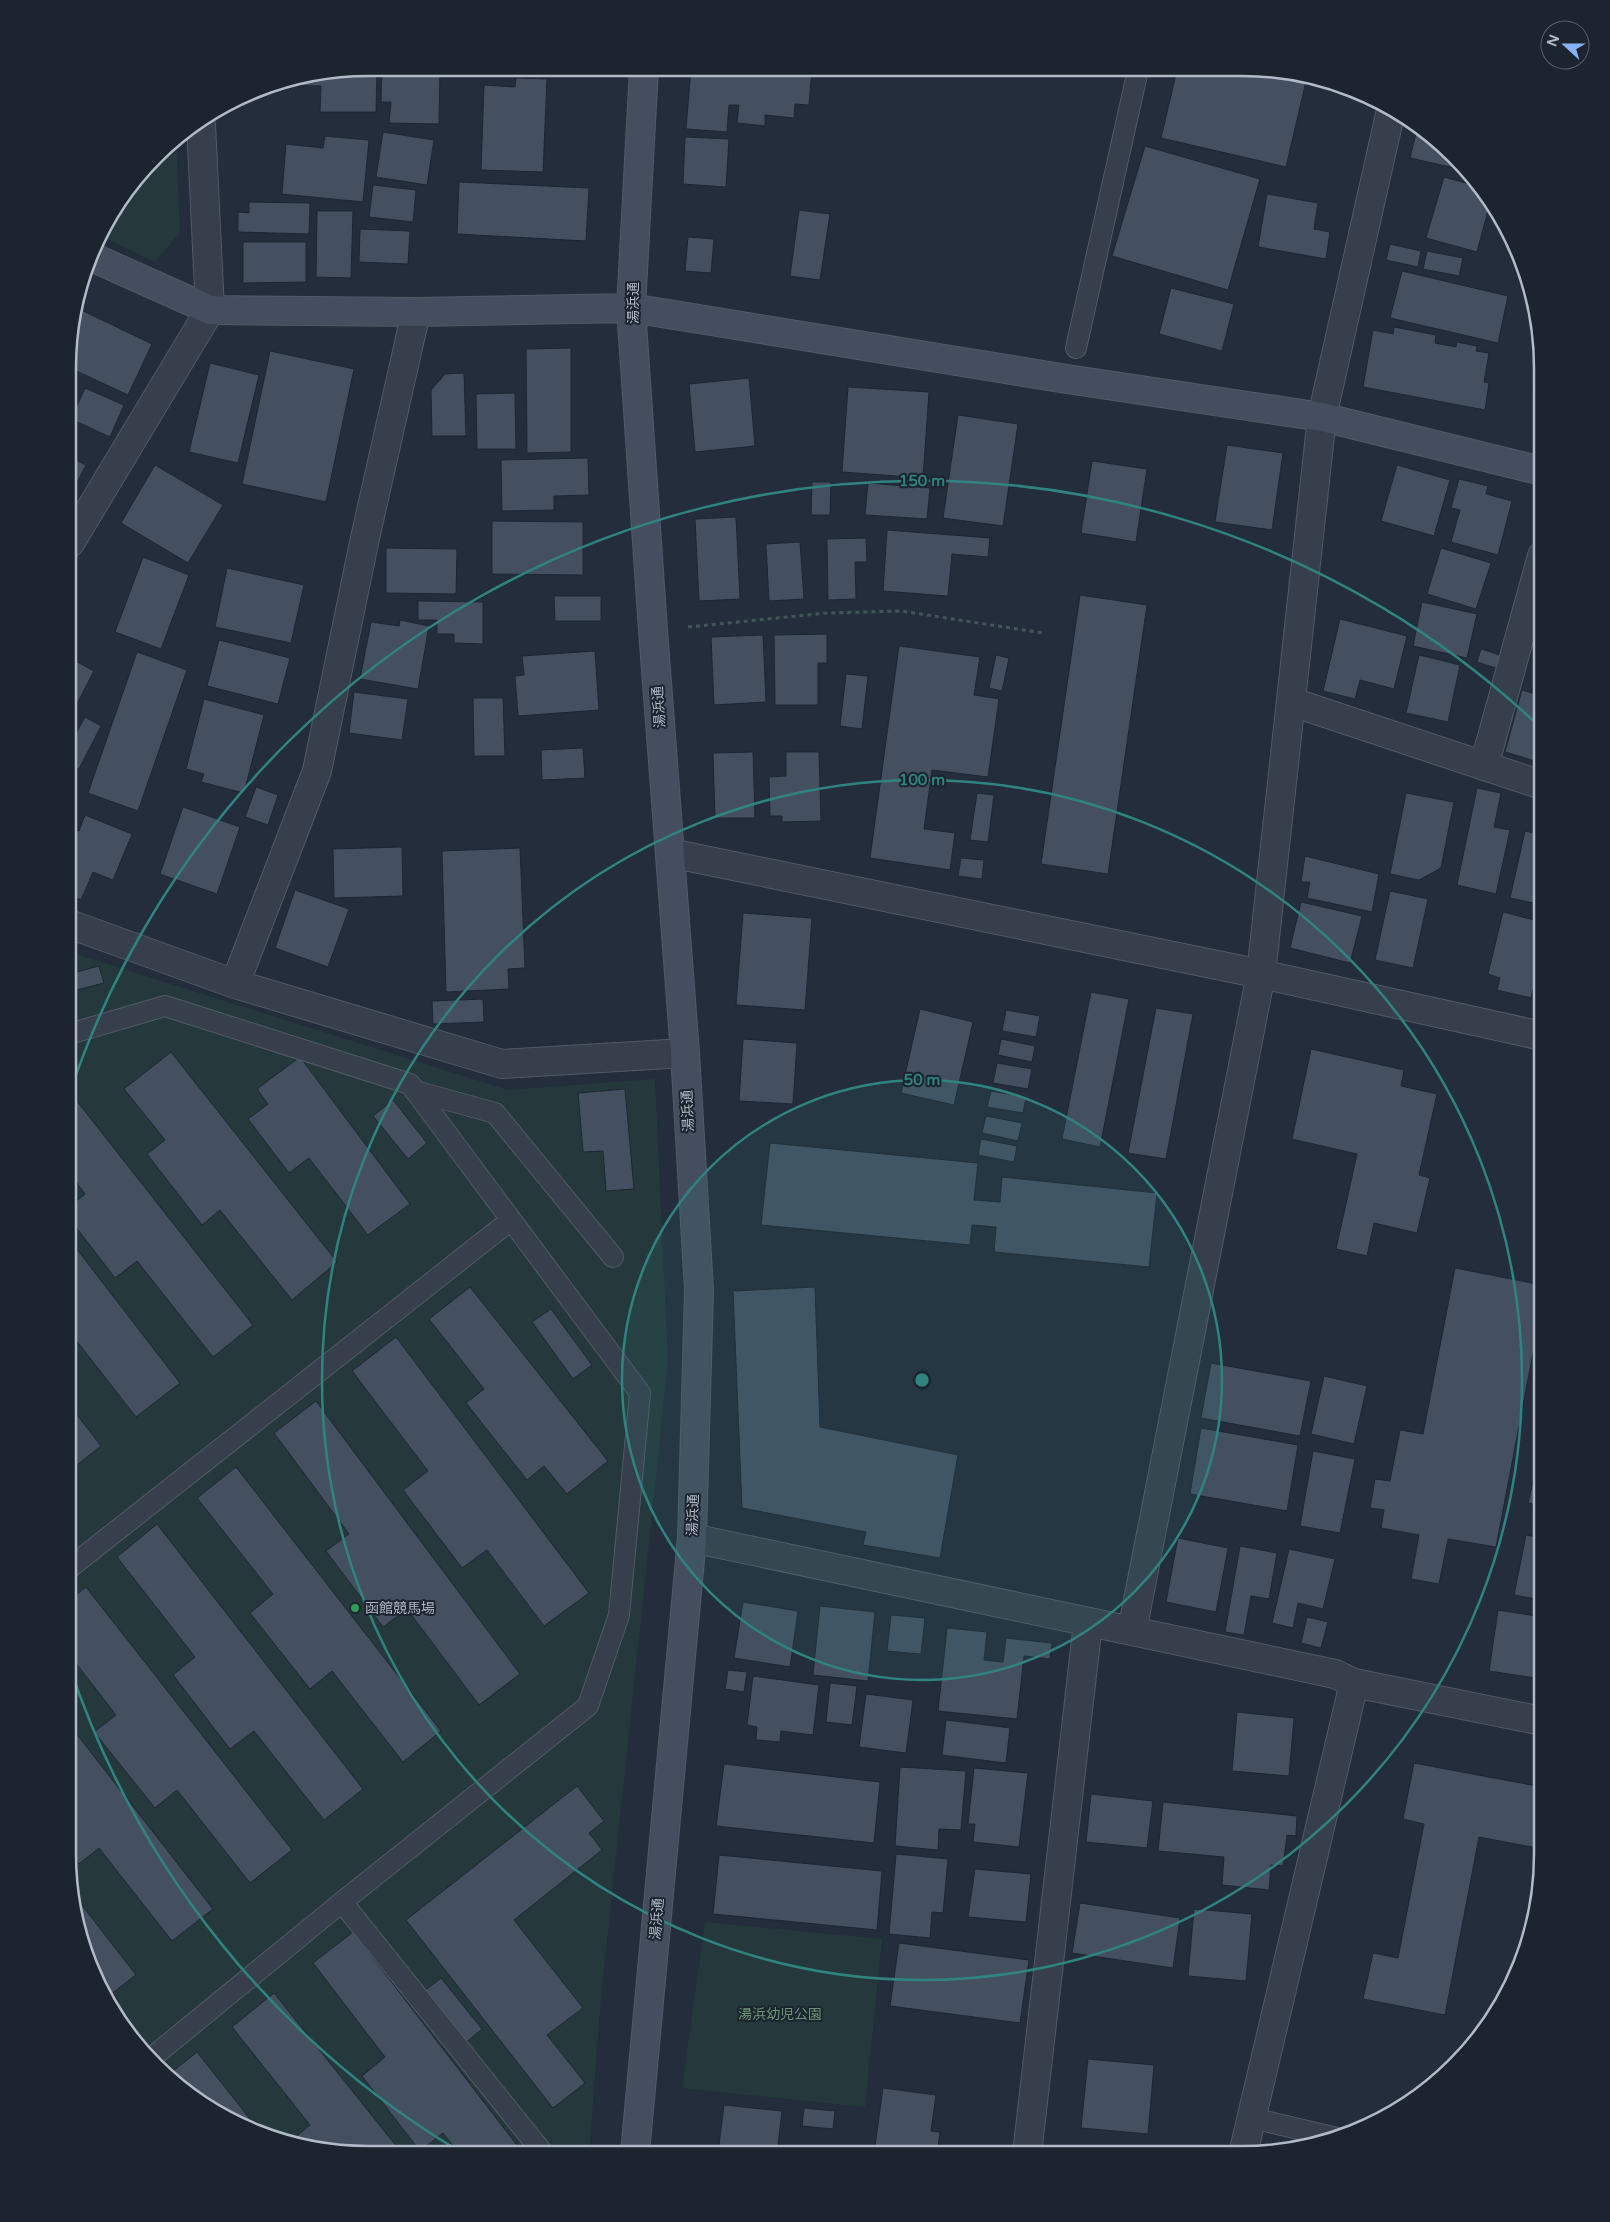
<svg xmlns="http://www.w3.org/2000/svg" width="1610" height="2222" font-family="'Varela Round','Noto Sans JP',sans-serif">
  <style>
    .green { fill: #25393c }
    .building { fill: #445060; stroke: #1e2632 }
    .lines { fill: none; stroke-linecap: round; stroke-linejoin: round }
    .lane-casing { stroke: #525a66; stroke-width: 22 }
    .street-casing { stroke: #525a66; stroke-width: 30 }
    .secondary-casing { stroke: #525a66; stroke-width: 30 }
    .path { stroke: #425659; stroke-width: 3; stroke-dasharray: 4 4; stroke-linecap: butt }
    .lane { stroke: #363f4b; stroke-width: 20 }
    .street { stroke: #363f4b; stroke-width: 28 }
    .secondary { stroke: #444e5e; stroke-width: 28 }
    .ring { fill: none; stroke: #308480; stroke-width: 2.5 }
    .leisure-dot { fill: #2e9e5b; stroke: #1c2430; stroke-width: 2 }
    .labels { text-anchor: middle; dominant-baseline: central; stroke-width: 4; stroke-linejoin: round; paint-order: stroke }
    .street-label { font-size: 14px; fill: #b2bac7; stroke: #1c2430 }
    .poi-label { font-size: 14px; fill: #b2bac7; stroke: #1c2430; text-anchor: start }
    .park-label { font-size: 14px; fill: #699773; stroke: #1c2430 }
    .rim { fill: none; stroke: #b2bac7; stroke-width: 2.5 }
    .centre { fill: #308480; stroke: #1c2430; stroke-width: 2.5 }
    .ring-label { font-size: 15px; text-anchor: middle; font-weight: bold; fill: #308480; stroke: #1c2430; stroke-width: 4; stroke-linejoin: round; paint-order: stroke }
  </style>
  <rect width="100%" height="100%" fill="#232d3b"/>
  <!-- green -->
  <path class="green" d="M176 138 180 233 155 262 101 236 108 218 170 142Z
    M69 952 508 1090 655 1079 668 1362 601 1998 589 2153 329 2152 271 2138 201 2104 142 2052 98 1987 73 1913 68 1855Z
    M705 1922 882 1939 865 2107 682 2088Z"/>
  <!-- building -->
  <path class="building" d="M368 68H377L376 112H320L321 86 269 85Z
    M382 68 440 69 439 124 389 123 391 102H381Z
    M691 68 812 69 809 105 795 104 794 118 765 115V126L737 123 739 105H729L727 132 686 129Z
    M1177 70H1282L1307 77 1286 167 1161 138Z
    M516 78 547 79 543 172 481 170 484 85 515 87Z
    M1418 125 1457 159 1455 168 1410 158Z
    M383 132 434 140 427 185 376 177Z
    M325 136 369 140 363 202 282 194 286 144 323 148Z
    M685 137 729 139 726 187 683 184Z
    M1145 146 1260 179 1228 290 1112 256Z
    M1466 168 1468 170 1475 180 1464 177Z
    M1444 177 1480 187 1490 203 1477 252 1426 238Z
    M459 182 589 188 586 241 457 234Z
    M373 185 416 190 413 222 369 217Z
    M1267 194 1318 203 1314 229 1330 232 1326 259 1258 247Z
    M249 202 310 203 309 234 238 232V212L249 213Z
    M799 210 830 214 820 280 790 276Z
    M317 211H353L351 278 316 277Z
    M360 229 410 231 408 264 359 262Z
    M688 237 714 239 711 273 685 271Z
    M243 242H306V282L243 283Z
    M1390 244 1421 251 1418 267 1386 260Z
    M1427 251 1463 258 1459 276 1423 269Z
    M1402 271 1508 296 1498 343 1390 318Z
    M1171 288 1234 304 1222 351 1159 334Z
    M77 308 152 344 128 395 70 368V342L73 336 70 335V328Z
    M1394 327 1436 335 1435 343 1456 347 1457 342 1477 346 1476 351 1489 353 1484 382 1489 383 1485 410 1363 387 1373 330 1393 334Z
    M571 348V452L527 453 526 349Z
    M270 351 354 369 326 502 242 484Z
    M1541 354 1542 367V392L1532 389Z
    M210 363 259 375 238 463 189 452Z
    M464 373 466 436H432L431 390 445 374Z
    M749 378 755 446 695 452 689 384Z
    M848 387 929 392 923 478 842 472Z
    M85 388 124 405 110 437 71 419Z
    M515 393 516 449H477L476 394Z
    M958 415 1018 424 1003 526 943 518Z
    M1227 445 1283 453 1272 530 1215 522Z
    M70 457 86 465 70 496Z
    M588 458 589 495 554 496V510L502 511 501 460Z
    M1092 461 1147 469 1136 542 1081 533Z
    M155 465 223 505 188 563 121 523Z
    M1397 465 1450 480 1434 536 1381 521Z
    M1459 479 1488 486 1486 494 1512 501 1498 555 1451 542 1460 510 1451 508Z
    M812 482H831L830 515H811Z
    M868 483 930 488 927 519 865 515Z
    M736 517 740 599 699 601 695 519Z
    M492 521 583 522V575L492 574Z
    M887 530 990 538 988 557 952 554 948 596 883 591Z
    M866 538 867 562H855L856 599 828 600 827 539Z
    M800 542 804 599 769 601 766 544Z
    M386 548 457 549 456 594 386 593Z
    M1441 548 1491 563 1476 609 1427 594Z
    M143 557 189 575 161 649 115 632Z
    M227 568 304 585 291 643 215 627Z
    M1080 595 1147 605 1108 874 1041 864Z
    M554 596H601V621H555Z
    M418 601 483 602V644L454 643V634H437V620H418Z
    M1422 602 1477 614 1467 658 1413 646Z
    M1340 619 1407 636 1394 689 1360 680 1355 699 1323 691Z
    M400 620 429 626 418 689 360 679 371 622 399 626Z
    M827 634V663H818V705H775L774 635Z
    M763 635 766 702 714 705 711 637Z
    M219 640 290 658 278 704 207 686Z
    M899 646 980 657 974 695 999 699 988 777 932 770 924 829 955 833 950 870 870 858Z
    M1481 649 1503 656 1499 669 1477 662Z
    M595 651 599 710 518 716 515 676 524 675 522 656Z
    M137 652 187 670 138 811 88 793Z
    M996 655 1009 658 1002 691 989 688Z
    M1419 655 1460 665 1448 722 1406 713Z
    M70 658 94 671 69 719Z
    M846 674 868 676 862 729 840 726Z
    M1522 690 1542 696V763L1505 752Z
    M354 692 408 699 402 740 349 733Z
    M473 698H503L505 756H474Z
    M204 699 264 715 244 793 201 782 204 774 186 769Z
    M85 717 101 726 79 769 69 765V746Z
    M583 748 585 778 542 780 541 750Z
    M753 752 755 818H715L713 753Z
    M786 752H819L821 821 782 822V816H770L769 777 786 776Z
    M256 787 278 795 268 825 245 817Z
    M1477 788 1501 793 1494 827 1510 830 1496 894 1457 885Z
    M977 793 994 795 988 842 970 840Z
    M1406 793 1454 802 1441 868 1419 880 1390 874Z
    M183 807 240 827 217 894 160 874Z
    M85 815 132 834 113 880 93 872 81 900 69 895V827L79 831Z
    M1525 831 1542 835V905L1510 898Z
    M402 847 403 896 334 898 333 849Z
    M520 848 525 968 508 969 509 989 446 992 442 851Z
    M1305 856 1379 874 1372 912 1307 898 1310 882H1301Z
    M961 858 984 860 982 879 958 876Z
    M295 890 349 909 328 967 275 948Z
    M1390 891 1428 899 1413 968 1375 960Z
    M1301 902 1362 916 1350 963 1290 948Z
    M1503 912 1542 922V952L1531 998 1497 990 1500 978 1488 974Z
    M743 913 812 918 805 1010 736 1005Z
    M99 966 104 983 69 992V974Z
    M1091 992 1129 999 1100 1147 1062 1139Z
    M483 999 484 1022 433 1024 432 1001Z
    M1156 1008 1193 1014 1166 1159 1128 1153Z
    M920 1009 973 1022 954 1105 901 1093Z
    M1006 1010 1040 1016 1036 1037 1002 1031Z
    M743 1039 797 1043 793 1104 739 1101Z
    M1001 1039 1035 1046 1032 1062 998 1055Z
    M1311 1049 1404 1070 1401 1086 1437 1094 1419 1175 1430 1178 1417 1233 1374 1223 1367 1256 1336 1249 1357 1154 1292 1139Z
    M171 1052 337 1262 292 1300 220 1210 202 1225 147 1154 165 1140 124 1089Z
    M300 1057 410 1204 368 1235 309 1158 289 1173 248 1119 268 1104 257 1089Z
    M997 1063 1032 1069 1028 1089 993 1083Z
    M625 1089 634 1189 606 1191 603 1151 583 1152 578 1093Z
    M69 1091 253 1325 213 1357 137 1261 115 1278 69 1218V1207L85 1194 69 1172Z
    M991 1091 1026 1097 1023 1113 987 1107Z
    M393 1100 427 1143 408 1159 373 1116Z
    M986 1116 1022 1123 1018 1141 982 1133Z
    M981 1139 1017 1146 1014 1162 978 1155Z
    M770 1143 978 1163 974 1200 1000 1202 1002 1177 1157 1193 1149 1267 994 1252 996 1227 972 1225 970 1245 761 1225Z
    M69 1239 180 1383 136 1417 68 1330Z
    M1455 1268 1542 1285V1306L1496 1547 1448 1539 1439 1584 1411 1579 1419 1535 1381 1528 1384 1510 1370 1508 1375 1479 1390 1481 1400 1430 1423 1434Z
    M470 1287 608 1461 567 1494 544 1466 527 1480 466 1403 484 1389 429 1319Z
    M815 1287 820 1427 958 1455 940 1558 863 1545 866 1532 742 1508 733 1291Z
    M551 1309 592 1365 573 1379 532 1322Z
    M396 1337 589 1593 544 1626 487 1550 462 1568 403 1490 428 1471 352 1371Z
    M1211 1363 1311 1381 1300 1436 1201 1418Z
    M1324 1376 1367 1386 1354 1444 1311 1434Z
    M316 1401 520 1674 479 1705 407 1609 383 1627 326 1551 349 1534 274 1433Z
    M68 1403 101 1446 68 1472Z
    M1201 1428 1298 1445 1287 1511 1190 1494Z
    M1313 1451 1355 1459 1340 1533 1300 1526Z
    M1539 1456H1542V1506L1528 1503Z
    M236 1467 441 1731 403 1762 332 1671 310 1689 250 1613 273 1594 197 1498Z
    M157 1524 363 1789 324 1820 254 1731 230 1749 173 1675 195 1657 117 1557Z
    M1526 1535 1542 1538V1600L1514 1595Z
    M1178 1538 1228 1548 1216 1612 1166 1602Z
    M1240 1546 1277 1553 1269 1599 1251 1596 1244 1635 1225 1632Z
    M1289 1549 1335 1559 1323 1609 1298 1603 1293 1628 1272 1623Z
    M86 1587 292 1850 250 1883 177 1790 155 1808 94 1732 116 1715 68 1653V1601Z
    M743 1602 798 1611 790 1667 734 1658Z
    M820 1606 875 1612 868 1681 813 1675Z
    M1498 1610 1542 1617V1679L1489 1671Z
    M891 1615 925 1618 921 1654 887 1651Z
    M1307 1617 1328 1622 1321 1648 1301 1643Z
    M947 1628 987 1632 984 1660 1003 1662 1006 1638 1052 1643 1050 1659 1024 1656 1017 1719 938 1711Z
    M728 1670 747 1672 744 1692 725 1689Z
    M753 1676 819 1685 813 1735 781 1731 780 1742 756 1740 757 1727 747 1725Z
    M830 1683 857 1686 852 1725 826 1722Z
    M866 1694 913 1700 906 1753 859 1747Z
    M1237 1712 1294 1718 1289 1776 1232 1771Z
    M946 1720 1010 1728 1006 1763 942 1755Z
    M68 1723 213 1909 172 1941 99 1848 79 1864 68 1849Z
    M1414 1763 1542 1787V1849L1479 1837 1445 2015 1363 1999 1373 1953 1398 1958 1424 1824 1403 1819Z
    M724 1764 880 1782 874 1843 716 1826Z
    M900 1767 966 1771 961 1830 939 1829 938 1850 895 1846Z
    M974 1768 1028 1773 1019 1847 973 1842 975 1824H968Z
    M577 1786 604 1821 589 1833 602 1850 514 1920 583 2008 547 2035 585 2083 553 2108 406 1920Z
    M1091 1794 1153 1801 1147 1848 1086 1842Z
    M1163 1802 1297 1816 1296 1836 1287 1835 1283 1866 1271 1865 1269 1890 1222 1885 1224 1857 1158 1851Z
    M896 1854 948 1859 943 1913 932 1912 930 1938 889 1934Z
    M719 1855 882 1871 877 1930 713 1914Z
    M975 1869 1031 1874 1026 1922 968 1917Z
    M71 1891 136 1975 106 1998 98 1987 73 1913Z
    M1080 1903 1180 1918 1173 1968 1072 1953Z
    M1194 1909 1252 1914 1246 1981 1188 1976Z
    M353 1932 523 2153 458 2152 443 2133 420 2151 362 2076 385 2057 313 1963Z
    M899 1943 1029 1960 1020 2023 890 2006Z
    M441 1978 482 2029 464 2044 423 1992Z
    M274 1993 401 2152H329L300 2145 294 2138 310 2125 232 2027Z
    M197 2052 262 2134 201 2104 168 2075Z
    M1088 2059 1154 2065 1148 2134 1081 2128Z
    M883 2088 936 2095 931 2131 940 2132 937 2154 874 2153Z
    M724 2105 782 2111 777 2153H718Z
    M804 2108 835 2111 833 2129 802 2126Z"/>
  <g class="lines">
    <defs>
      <path id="lane" d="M1076 348 1138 70
        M69 1034 165 1006 410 1084 640 1393 619 1615 588 1706 342 1902 150 2059
        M415 1091 495 1113 613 1257
        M68 1569 511 1220
        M342 1902 543 2153
        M1252 2118 1337 2138"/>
      <path id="street" d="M70 543 210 310 201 124
        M1292 702 1542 785
        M1484 766 1542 556
        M670 853 1261 974 1542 1036
        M69 924 235 984 502 1064 685 1053
        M235 984 317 771 365 538 416 312
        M692 1538 1335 1674 1354 1683 1542 1721
        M1132 1631 1261 974 1322 417 1391 110
        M1027 2154 1088 1623
        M1243 2154 1354 1683"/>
      <path id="secondary" d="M94 258 210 310 416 312 631 308 1067 379 1322 417 1542 471
        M635 2153 692 1538 699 1290 685 1053 653 630 631 308 644 68"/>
    </defs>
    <!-- lane casing -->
    <use href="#lane" class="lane-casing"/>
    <!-- street casing -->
    <use href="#street" class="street-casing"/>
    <!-- secondary casing -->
    <use href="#secondary" class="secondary-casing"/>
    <!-- path -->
    <path class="path" d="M688 627 827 613 901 611 1043 633"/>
    <!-- lane -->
    <use href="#lane" class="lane"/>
    <!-- street -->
    <use href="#street" class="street"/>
    <!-- secondary -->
    <use href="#secondary" class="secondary"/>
  </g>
  <!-- distance rings -->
  <circle cx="922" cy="1380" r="300" fill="#308480" fill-opacity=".12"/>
  <g class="ring">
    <circle cx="922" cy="1380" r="300"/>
    <circle cx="922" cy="1380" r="600"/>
    <path d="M459 2151A899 899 0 0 1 69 1665M69 1095A899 899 0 0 1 1541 728"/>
  </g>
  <!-- markers -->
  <circle class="leisure-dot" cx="355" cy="1608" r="5"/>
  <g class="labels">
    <!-- street labels -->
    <g class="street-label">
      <text transform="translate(633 303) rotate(-90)">湯浜通</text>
      <text transform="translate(659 707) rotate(-94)">湯浜通</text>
      <text transform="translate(688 1111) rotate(-93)">湯浜通</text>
      <text transform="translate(693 1515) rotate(-88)">湯浜通</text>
      <text transform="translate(657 1919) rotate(-85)">湯浜通</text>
    </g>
    <!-- poi labels -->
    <g class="poi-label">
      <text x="365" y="1608">函館競馬場</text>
    </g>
    <!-- park labels -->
    <g class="park-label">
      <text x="780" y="2014">湯浜幼児公園</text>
    </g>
  </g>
  <!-- crop -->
  <path d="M0 0H1610V2222H0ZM368 76H1242A292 292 0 0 1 1534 368V1854A292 292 0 0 1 1242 2146H368A292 292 0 0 1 76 1854V368A292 292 0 0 1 368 76Z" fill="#1c2430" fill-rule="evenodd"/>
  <path class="rim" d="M368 76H1242A292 292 0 0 1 1534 368V1854A292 292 0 0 1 1242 2146H368A292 292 0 0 1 76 1854V368A292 292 0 0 1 368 76Z"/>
  <circle cx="922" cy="1380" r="8" class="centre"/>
  <g class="ring-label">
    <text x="922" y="486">150 m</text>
    <text x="922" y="785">100 m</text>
    <text x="922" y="1085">50 m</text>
  </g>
  <!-- north arrow -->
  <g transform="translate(1565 45) rotate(291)"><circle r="24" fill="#1c2430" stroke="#58606c"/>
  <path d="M0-4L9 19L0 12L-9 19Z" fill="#87b3f6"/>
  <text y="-8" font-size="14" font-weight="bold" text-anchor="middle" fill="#b2bac7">N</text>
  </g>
</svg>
